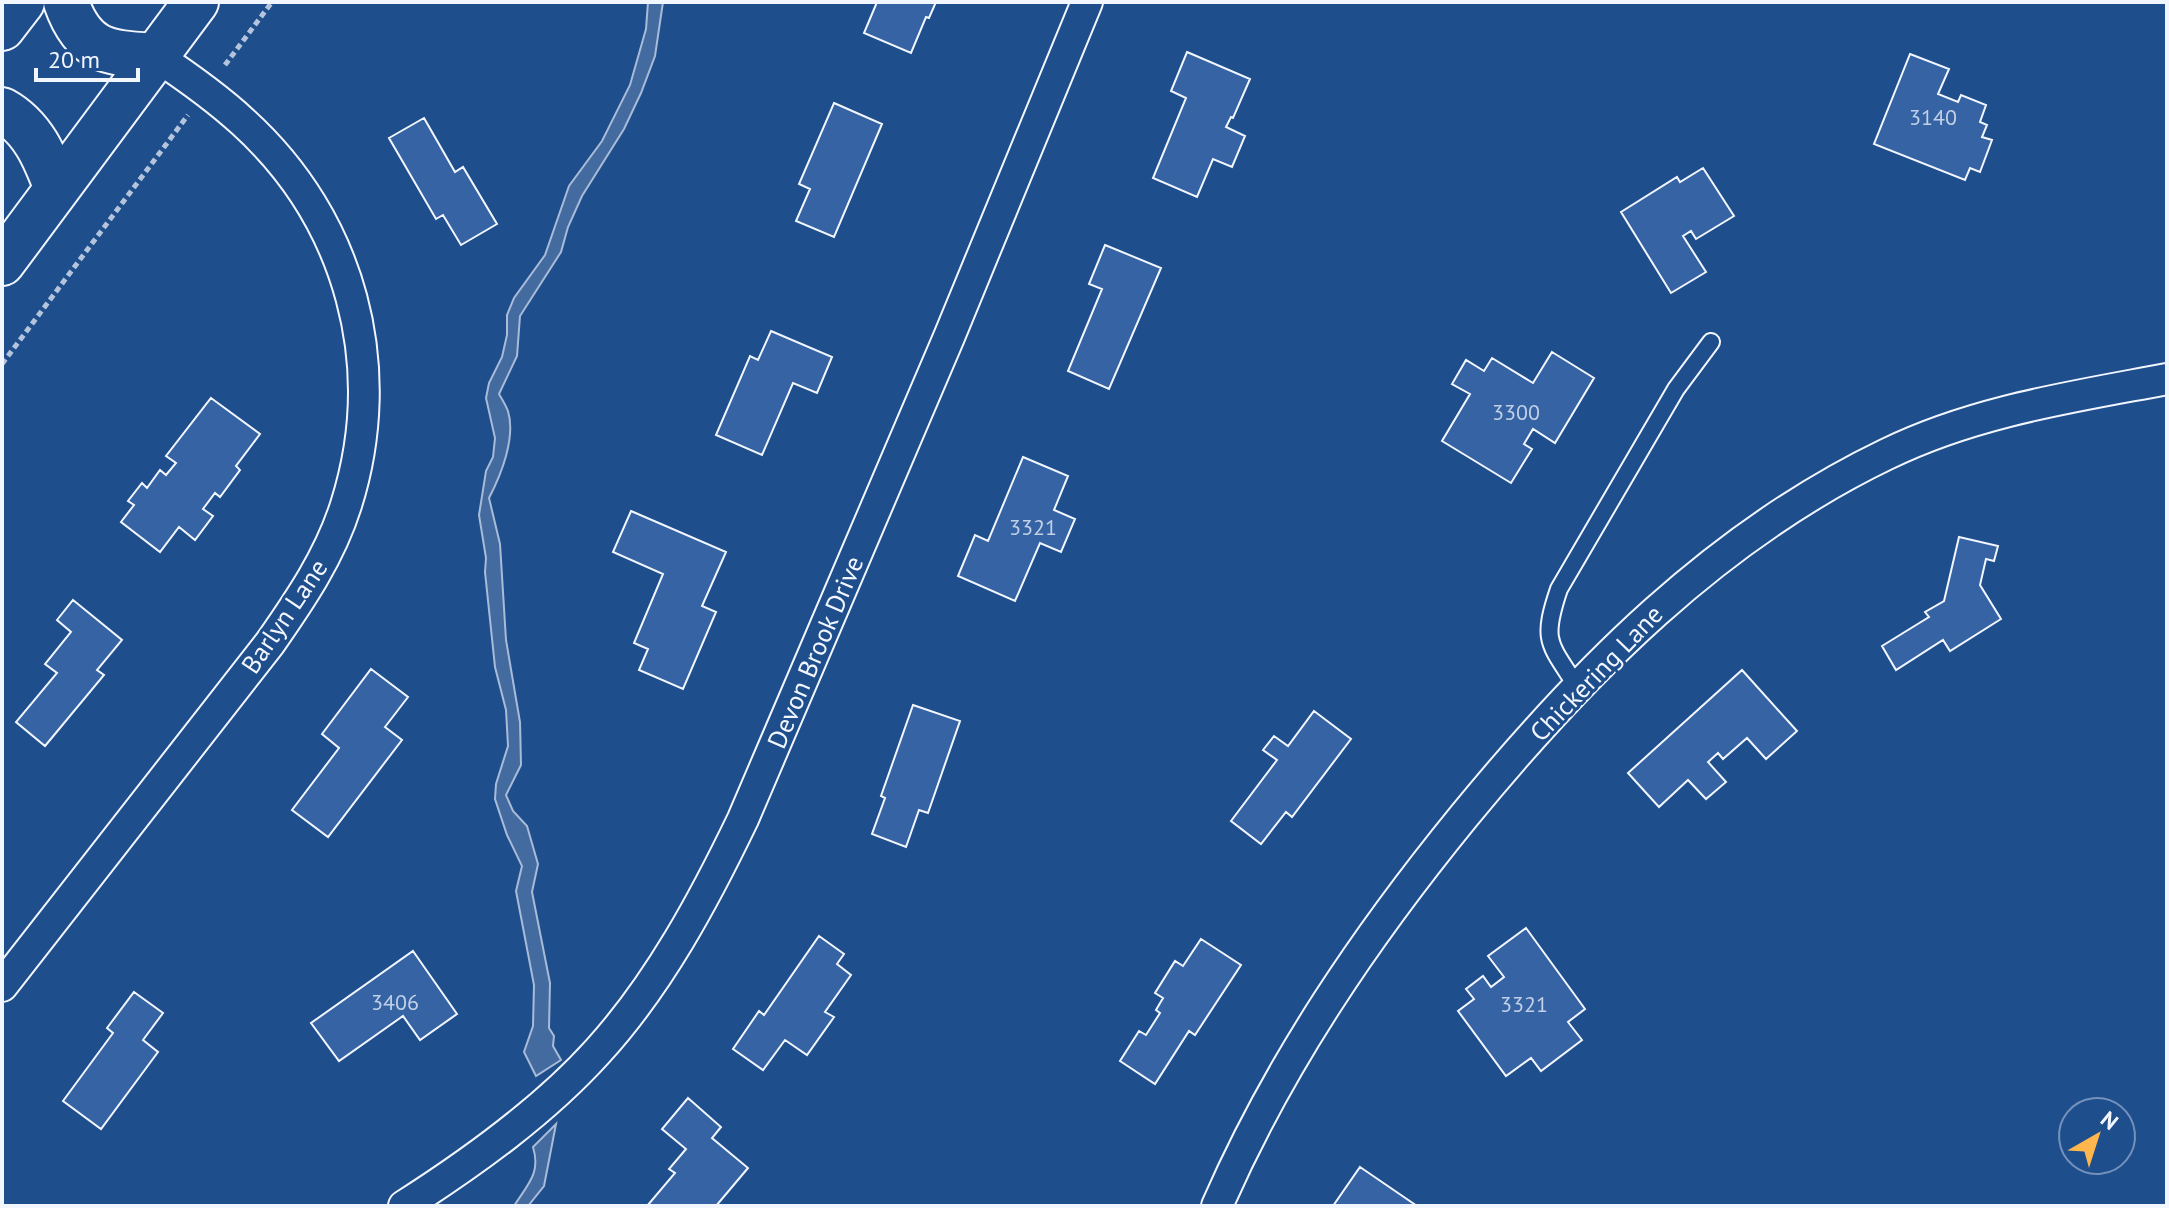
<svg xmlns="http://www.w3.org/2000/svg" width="2169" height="1208" font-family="'PT Sans',sans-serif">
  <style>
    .water { fill: #446ba0; stroke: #a8bbd7; stroke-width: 2 }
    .building { fill: #3563a3; stroke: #f2f6ff; stroke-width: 2 }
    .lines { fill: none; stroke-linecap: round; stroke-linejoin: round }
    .lane-casing { stroke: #f2f6ff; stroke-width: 20 }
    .street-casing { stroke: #f2f6ff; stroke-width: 34 }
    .highway-casing { stroke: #f2f6ff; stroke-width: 48 }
    .path { stroke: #b3c4dc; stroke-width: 5; stroke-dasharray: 6 4; stroke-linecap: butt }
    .lane { stroke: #1f4e8c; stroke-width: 16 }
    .street { stroke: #1f4e8c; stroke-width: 30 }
    .highway { stroke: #1f4e8c; stroke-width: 44 }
    .labels { text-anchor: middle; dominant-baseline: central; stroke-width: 6; stroke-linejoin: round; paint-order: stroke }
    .number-label { font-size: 22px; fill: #c3d1e8 }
    .street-label { font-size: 26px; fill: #f2f6ff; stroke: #1f4e8c }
  </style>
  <rect width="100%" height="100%" fill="#1f4e8c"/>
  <!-- water -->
  <path class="water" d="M648 2H663L655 56 641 93 624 129 582 196 568 227 561 252 520 316 517 356 499 394C502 399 506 406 508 411 516 438 501 475 489 498L500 544 506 640 520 722 521 765 506 795 513 811 527 826 538 864 532 892 550 983 549 1028 554 1036 553 1046 561 1060 536 1076 524 1052 533 1026 534 985 516 891 522 866 507 835 495 799 496 784 508 746 506 710 495 667 485 572 486 558 479 515 486 471 493 457 495 438 486 398 489 383 502 357 507 335V315L514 298 545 255 569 186 602 141 630 85 646 29Z
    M556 1124 544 1186 528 1206H514C528 1184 541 1173 533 1147Z"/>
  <!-- building -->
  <path class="building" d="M877 2H936L929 18 926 17 911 53 864 33Z
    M1187 52 1250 79 1233 118 1231 117 1226 127 1245 136 1232 167 1213 159 1197 197 1153 178 1186 98 1171 91Z
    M1910 54 1949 69 1938 94 1958 102 1961 95 1986 105 1980 122 1987 125 1982 137 1992 140 1980 172 1970 168 1965 180 1874 144Z
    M834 103 882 124 834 237 796 221 810 189 799 184Z
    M424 118 455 172 463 167 497 224 461 245 443 215 436 219 389 138Z
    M1703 168 1734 216 1696 239 1691 231 1683 236 1706 272 1671 293 1621 212 1677 177 1680 182Z
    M1105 245 1161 268 1109 389 1068 371 1102 289 1089 284Z
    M771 331 832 357 817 393 793 383 762 455 716 435 750 356 758 360Z
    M1552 352 1594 378 1555 443 1533 429 1524 444 1532 449 1511 483 1442 441 1470 394 1452 384 1466 360 1484 371 1492 358 1533 383Z
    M211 398 260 434 236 466 240 470 220 497 215 493 203 509 213 516 195 540 179 527 160 552 121 522 134 505 128 501 142 483 147 488 160 470 166 475 176 463 166 456Z
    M1023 457 1068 476 1054 510 1075 519 1061 552 1040 543 1015 601 958 576 975 535 988 541Z
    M631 511 726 552 702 606 716 612 683 689 639 670 648 649 634 643 663 574 613 552Z
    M1959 537 1998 546 1994 561 1986 559 1980 585 2001 619 1950 651 1943 640 1896 670 1882 646 1929 617 1925 612 1944 601Z
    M73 600 122 640 97 670 104 675 45 746 16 722 57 673 45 664 71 632 57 620Z
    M371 669 408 697 385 727 402 740 328 837 292 810 339 748 322 734Z
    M1742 670 1797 731 1766 759 1747 738 1723 759 1718 753 1708 762 1726 782 1706 799 1688 780 1659 807 1628 773Z
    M913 705 960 721 928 813 919 810 906 847 872 834 885 798 881 796Z
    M1314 711 1351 739 1292 817 1286 812 1261 844 1231 821 1277 760 1263 750 1274 736 1288 746Z
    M1526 928 1585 1009 1568 1022 1582 1040 1541 1071 1531 1058 1506 1076 1458 1011 1474 999 1466 989 1483 976 1491 987 1504 977 1488 956Z
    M819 936 844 954 837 964 851 975 825 1012 834 1017 807 1055 785 1040 763 1070 733 1049 759 1011 764 1015Z
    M1201 939 1241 965 1195 1035 1189 1031 1155 1084 1120 1061 1139 1031 1146 1035 1160 1013 1156 1010 1163 998 1155 993 1175 961 1183 966Z
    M413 951 457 1014 420 1040 403 1016 339 1061 311 1023Z
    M134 992 163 1013 143 1040 158 1052 101 1129 63 1101 113 1033 107 1028Z
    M688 1098 721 1127 712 1138 748 1168 716 1206H647L675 1173 669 1169 686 1149 662 1129Z
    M1360 1167 1417 1206H1333Z"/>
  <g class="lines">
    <defs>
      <path id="lane" d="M1578 688C1549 643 1541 642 1559 589L1676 389 1711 342"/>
      <path id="street" d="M2 986 270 643C300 600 330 556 346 505 390 366 351 220 243 122 216 97 186 76 156 56
        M404 1206C473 1162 544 1111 598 1051 659 984 704 900 743 819L949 337 1087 2
        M1217 1206C1279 1064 1366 936 1464 816 1582 672 1716 536 1887 454 1975 411 2072 397 2167 379"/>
      <path id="highway" d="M66 2C84 53 108 53 156 56
        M2 28 22 2
        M2 110C33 127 45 157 57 189
        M2 263 196 2"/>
    </defs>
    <!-- lane casing -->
    <use href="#lane" class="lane-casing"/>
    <!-- street casing -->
    <use href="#street" class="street-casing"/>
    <!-- highway casing -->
    <use href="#highway" class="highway-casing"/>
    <!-- path -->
    <path class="path" d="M225 65 272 2
      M2 364 188 115"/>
    <!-- lane -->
    <use href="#lane" class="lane"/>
    <!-- street -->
    <use href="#street" class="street"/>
    <!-- highway -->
    <use href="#highway" class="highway"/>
  </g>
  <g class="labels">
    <!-- number labels -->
    <g class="number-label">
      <text x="1933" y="117">3140</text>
      <text x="1516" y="412">3300</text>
      <text x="1033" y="527">3321</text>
      <text x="395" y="1002">3406</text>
      <text x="1524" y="1004">3321</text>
    </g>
    <!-- street labels -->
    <g class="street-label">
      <text transform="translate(284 616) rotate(-56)">Barlyn Lane</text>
      <text transform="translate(815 652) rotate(-67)">Devon Brook Drive</text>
      <text transform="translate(1596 673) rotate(-46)">Chickering Lane</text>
    </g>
  </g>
  <!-- border -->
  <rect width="2169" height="1208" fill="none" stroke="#f2f6ff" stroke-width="8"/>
  <!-- north arrow -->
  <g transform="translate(2097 1136) rotate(39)"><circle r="38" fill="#1f4e8c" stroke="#7391ba" stroke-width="2"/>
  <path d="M0-6L14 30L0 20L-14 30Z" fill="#ffb74d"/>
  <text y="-12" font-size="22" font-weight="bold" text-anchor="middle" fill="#f2f6ff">N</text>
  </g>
  <!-- scale -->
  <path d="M36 68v12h102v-12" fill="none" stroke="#f2f6ff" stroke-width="4"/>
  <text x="48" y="68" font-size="24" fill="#f2f6ff" stroke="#1f4e8c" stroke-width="6" paint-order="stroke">20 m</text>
</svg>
